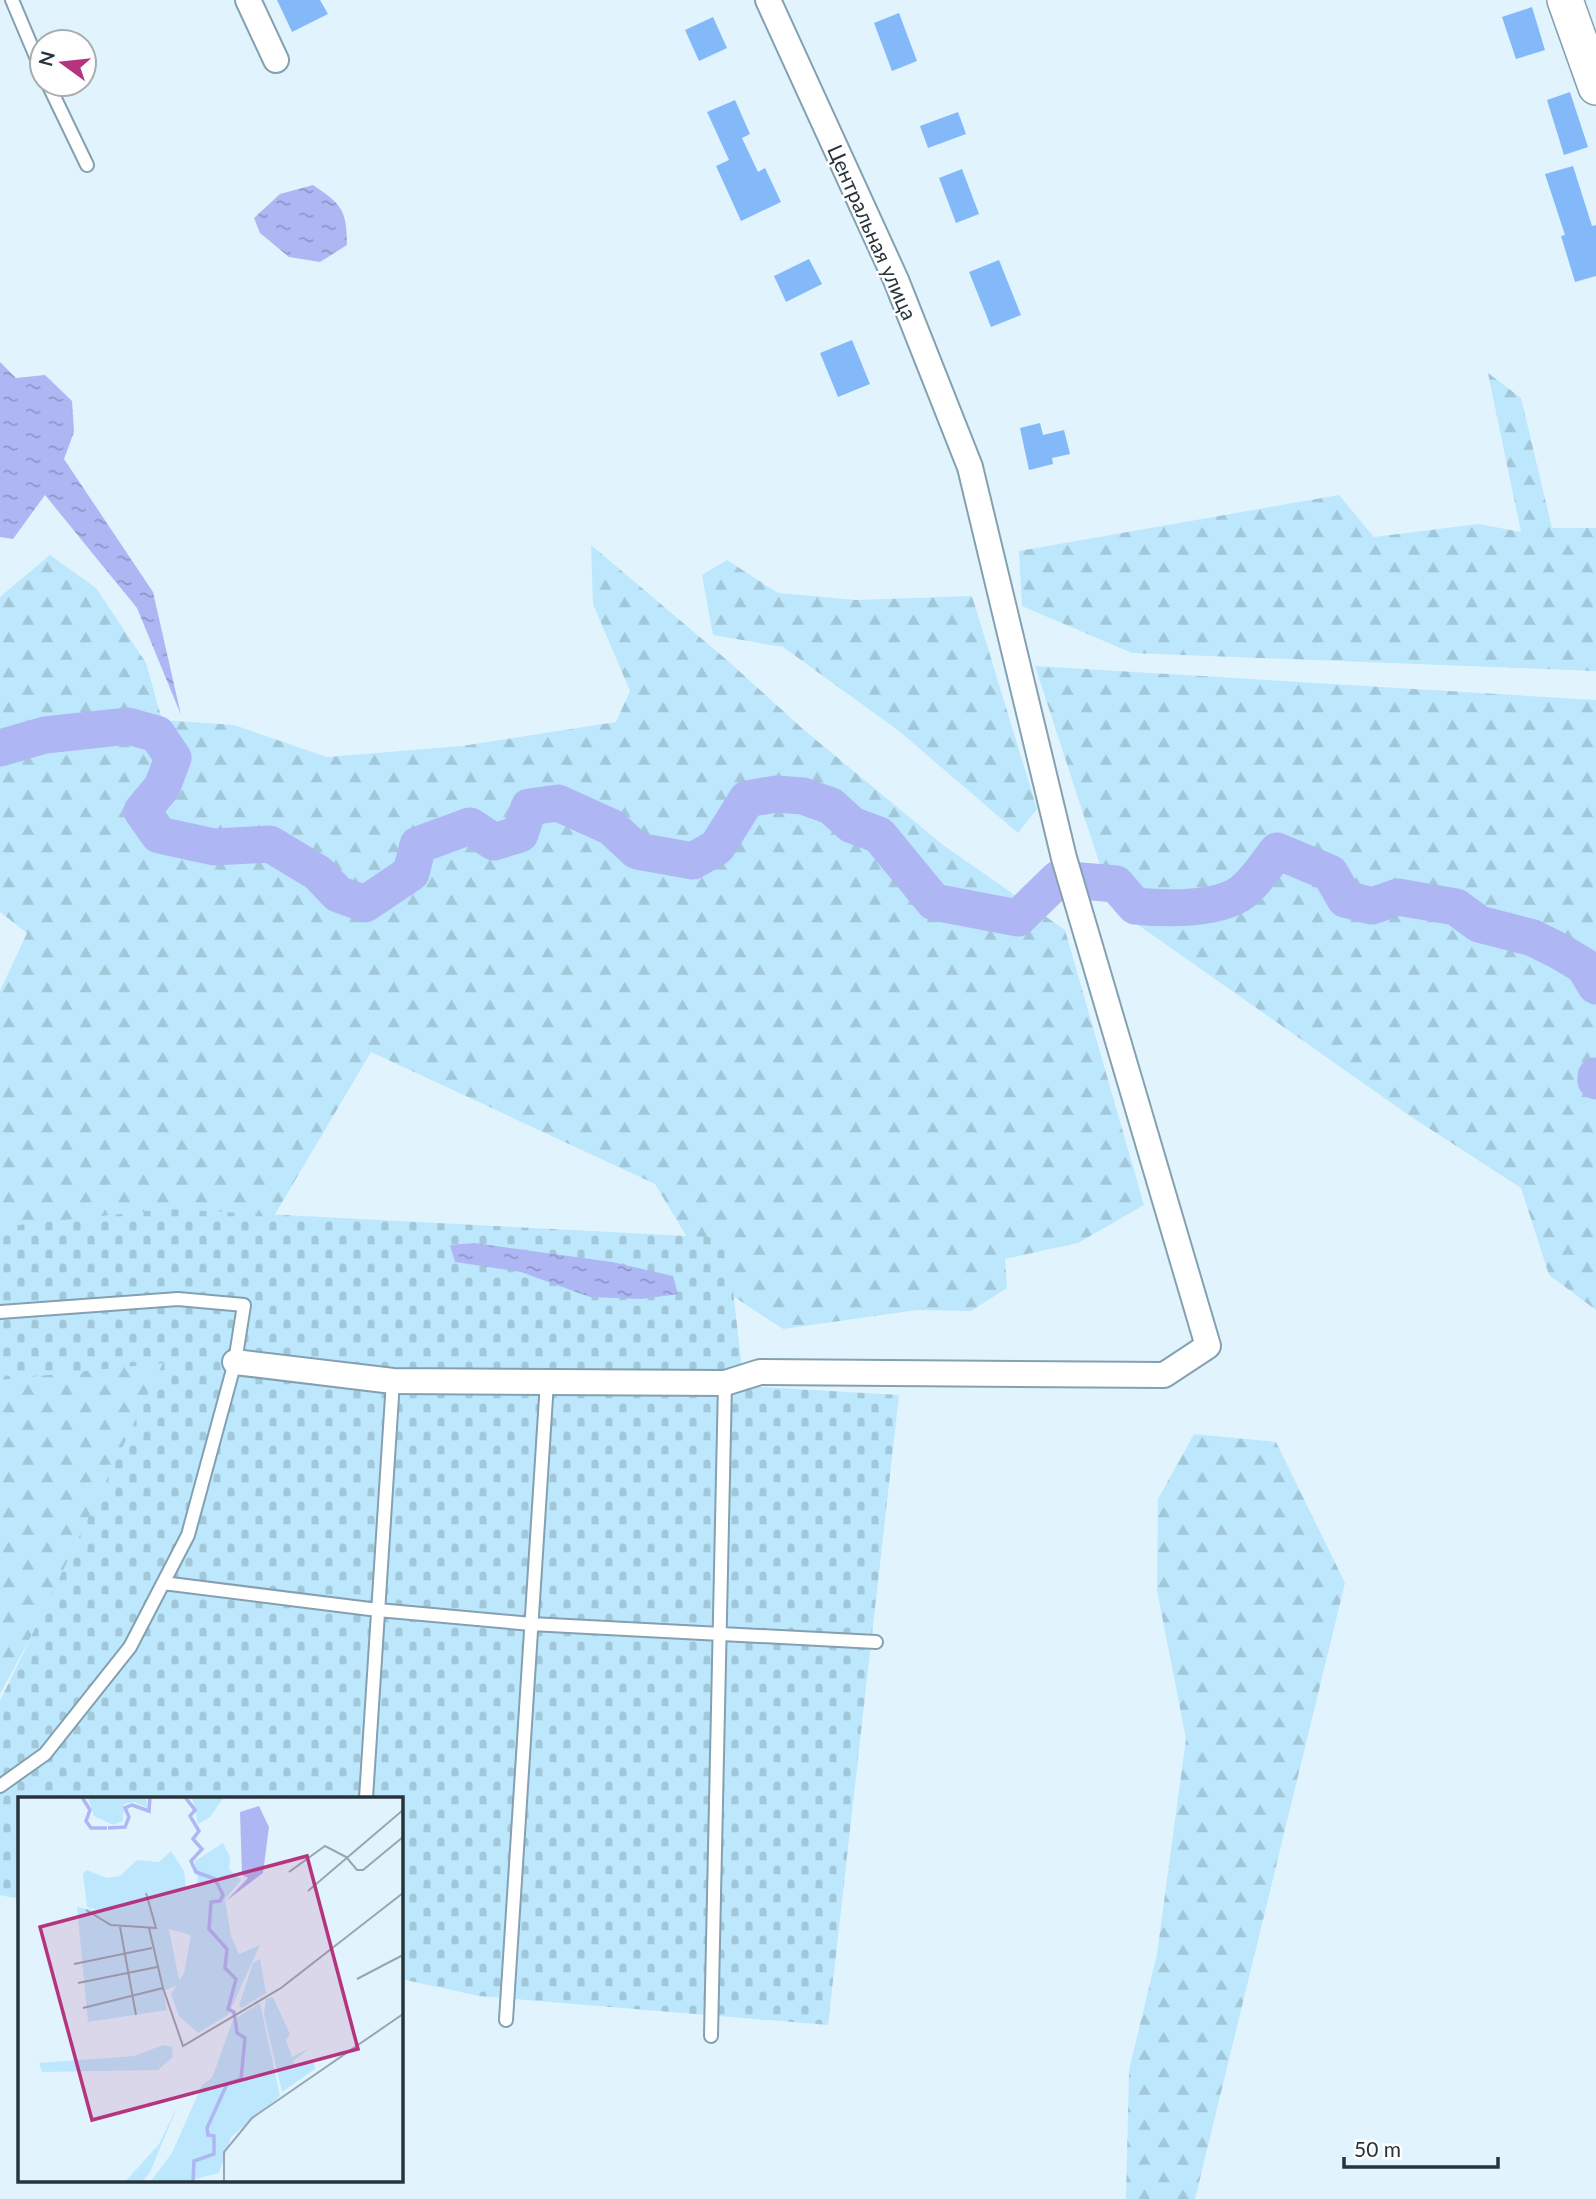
<svg xmlns="http://www.w3.org/2000/svg" width="1596" height="2199" font-family="Lato,sans-serif">
  <style>
    .forest { fill: url(#forest-firs) }
    .cemetery { fill: url(#cemetery-stones) }
    .water { fill: url(#water-ripples) }
    .lines { fill: none; stroke-linecap: round; stroke-linejoin: round }
    .river { stroke: #aeb7f4; stroke-width: 37 }
    .building { fill: #84b9f9 }
    .service-casing { stroke: #83a1b1; stroke-width: 16 }
    .minor-casing { stroke: #83a1b1; stroke-width: 28 }
    .secondary-casing { stroke: #83a1b1; stroke-width: 38 }
    .service { stroke: #fff; stroke-width: 12 }
    .minor { stroke: #fff; stroke-width: 24 }
    .secondary { stroke: #fff; stroke-width: 35 }
    .labels { text-anchor: middle; dominant-baseline: central; stroke-width: 5; stroke-linejoin: round; paint-order: stroke }
    .street-label { font-size: 21px; fill: #27343a; stroke: #fefefe }
    .inset-river { fill: none; stroke: #aeb7f4; stroke-width: 3.5 }
    .inset-road { fill: none; stroke: #97a7b0; stroke-width: 2 }
    .view { fill: #b5347f; fill-opacity: 0.15; stroke: #b5347f; stroke-width: 3.5 }
    .inset-edge { fill: none; stroke: #27343a; stroke-width: 3.5 }
  </style>
  <defs>
    <pattern id="forest-firs" width="22" height="20" patternUnits="userSpaceOnUse" patternTransform="scale(1.75)"><rect width="22" height="20" fill="#bde7fc"/><path d="M5 1l3.5 6h-7zM16 11l3.5 6h-7z" fill="#a2c7d9"/></pattern>
    <pattern id="cemetery-stones" width="16" height="16" patternUnits="userSpaceOnUse" patternTransform="scale(1.75)"><rect width="16" height="16" fill="#bde7fc"/><path d="M2 7V4a2 2 0 0 1 4 0v3zM10 15v-3a2 2 0 0 1 4 0v3z" fill="#a2c7d9"/></pattern>
    <pattern id="water-ripples" width="26" height="14" patternUnits="userSpaceOnUse" patternTransform="scale(1.75)"><rect width="26" height="14" fill="#aeb7f4"/><path d="M2 4q2-2 4 0t4 0M15 11q2-2 4 0t4 0" fill="none" stroke="#8e96c7"/></pattern>
  </defs>
  <rect width="100%" height="100%" fill="#e1f4fe"/>
  <!-- forest -->
  <path class="forest" d="M1488 373 1521 398 1552 528H1596V671L1132 653 1022 606 1019 551 1339 495 1374 537 1479 524 1521 532Z
    M591 545 728 661 804 730 943 845 1065 930 1144 1205 1078 1243 1005 1259 1007 1288 971 1311 917 1310 783 1329 716 1285 655 1184 371 1052 248 1260 0 1302V991L27 933 0 912V597L50 555 96 588 146 663 162 720 234 725 327 757 462 746 616 722 630 691 593 604Z
    M727 560 778 593 856 600 972 596 1037 809 1018 833 899 731 783 647 713 635 702 575Z
    M1035 666 1596 700V1310L1549 1275 1521 1188 1410 1116 1114 908Z
    M150 1312 173 1373 0 1694V1318Z
    M1194 1434 1276 1442 1345 1583 1195 2199H1126L1129 2070 1157 1954 1186 1739 1157 1590 1158 1499Z"/>
  <!-- cemetery -->
  <path class="cemetery" d="M166 1209 727 1238 744 1386 899 1395 828 2025 479 1996 401 1979V1798H19V1899L0 1895V1701L163 1363 0 1380V1227Z"/>
  <!-- water -->
  <path class="water" d="M313 185C341 204 347 209 347 245L320 262 289 257 260 233 254 218 280 194Z
    M0 362 16 378 45 375 72 401 74 432 64 459 153 592 181 715 137 608 45 495 13 539 0 537Z
    M474 1243 612 1262 673 1276 678 1294 642 1299 590 1297 521 1272 455 1262 450 1245Z"/>
  <g class="lines">
    <!-- river -->
    <path class="river" d="M0 748 45 735 128 726 157 734 173 758 162 787 142 811 159 835 214 847 270 844 318 873 338 894 365 904 411 873 418 845 470 826 494 842 520 834 529 807 558 803 611 827 637 851 693 861 717 847 747 799 776 794 803 796 831 806 852 825 879 835 934 902 1018 918 1058 879 1116 884 1135 906C1165 909 1223 911 1246 889 1258 878 1267 864 1277 851L1330 873 1345 899 1372 906 1398 897 1456 907 1479 924 1533 938 1559 951 1584 966 1596 986
      M1596 1076V1081"/>
  </g>
  <!-- building -->
  <path class="building" d="M277 0H320L328 14 292 32Z
    M1532 7 1545 50 1516 59 1502 17Z
    M899 13 917 61 892 71 874 23Z
    M713 17 727 48 699 61 685 30Z
    M1570 92 1588 147 1564 155 1547 100Z
    M735 100 750 134 742 138 758 172 765 168 781 202 741 221 716 166 729 160 707 112Z
    M958 112 966 134 928 148 920 126Z
    M1573 166 1592 226 1596 225V276L1575 282 1561 236 1565 235 1545 174Z
    M962 169 979 214 956 223 939 178Z
    M809 259 822 284 786 302 774 276Z
    M999 260 1021 315 991 327 969 272Z
    M852 340 870 384 838 397 820 353Z
    M1040 423 1043 435 1064 430 1070 454 1052 458 1053 464 1029 470 1020 428Z"/>
  <g class="lines">
    <defs>
      <path id="service" d="M12 0 42 71
        M48 84 87 165
        M0 1312 178 1299 244 1305 235 1362 188 1535 130 1647 45 1754 0 1786
        M163 1583 378 1610 531 1624 876 1642
        M366 1798 393 1381
        M506 2020 547 1382
        M711 2036 725 1383"/>
      <path id="minor" d="M248 0 276 60
        M235 1362 393 1381 725 1383 760 1372 1164 1375 1208 1346 1064 858 970 467 896 280 768 0"/>
      <path id="secondary" d="M1565 0 1596 87"/>
    </defs>
    <!-- service casing -->
    <use href="#service" class="service-casing"/>
    <!-- minor casing -->
    <use href="#minor" class="minor-casing"/>
    <!-- secondary casing -->
    <use href="#secondary" class="secondary-casing"/>
    <!-- service -->
    <use href="#service" class="service"/>
    <!-- minor -->
    <use href="#minor" class="minor"/>
    <!-- secondary -->
    <use href="#secondary" class="secondary"/>
  </g>
  <g class="labels">
    <!-- street labels -->
    <g class="street-label">
      <text transform="translate(873 232) rotate(66)">Центральная улица</text>
    </g>
  </g>
  <!-- overview -->
  <g transform="translate(18 1797)">
    <rect width="385" height="385" fill="#e1f4fe"/>
    <path d="M70 0H128L130 11 116 5 106 7 105 24 95 28 76 19ZM174 0H206L192 20 180 27ZM205 46 212 60 211 72 223 83 207 102 213 139 221 157 242 148 210 218 180 236 161 219 153 197 166 176 173 138 69 110 65 77 68 73 89 81 102 79 119 63 141 65 153 54 166 74 168 91 176 92 180 83 177 64ZM242 162 248 196 224 211 221 209 235 166ZM255 200 272 237 268 243 274 260 292 251 275 264 277 270 295 262 297 272 264 295 246 217 248 202ZM242 206 262 299 213 340 201 376 165 385H132L154 356 184 288 194 281 215 223ZM145 248 154 250 155 260 140 273 24 275 21 266 116 259ZM161 306 132 375 124 385H107L141 347Z" fill="#bde7fc"/>
    <path d="M133 80 148 118 162 187 145 194 149 213 70 225 59 110 128 123 115 86Z" fill="#bde7fc"/>
    <path d="M241 9 251 30 245 76 208 104 230 81 224 78 222 15Z" fill="#aeb7f4"/>
    <path class="inset-river" d="M64 0 72 13 68 24 73 31H89M167 0 177 13 172 19 181 34 175 42 184 52 173 64 178 75 197 82 205 98 202 104 193 105 191 132 209 152 207 171 218 182 210 212 216 215 219 236 227 241 223 282 209 287 189 331 190 338 196 339V357L176 364 175 385M90 31 107 30 111 20 107 11 114 8 131 14 132 0"/>
    <path class="inset-road" d="M329 61 339 73H345L385 40M271 75 307 49 330 61M290 94 385 13M68 113 93 128 138 131 128 96M102 130 118 218M131 131 145 191 165 249 263 191 385 96M56 167 134 151M339 182 385 158M60 186 139 170M65 211 145 191M206 385V355L234 321 385 217"/>
    <path class="view" d="M289 59 340 252 74 323 22 130Z"/>
    <rect width="385" height="385" class="inset-edge"/>
  </g>
  <!-- north arrow -->
  <g transform="translate(63 63) rotate(285)"><circle r="33" fill="#fefefe" stroke="#a8adb0" stroke-width="2"/>
  <path d="M0-5L12 26L0 18L-12 26Z" fill="#b5347f"/>
  <text y="-10" font-size="19" font-weight="bold" text-anchor="middle" fill="#27343a">N</text>
  </g>
  <!-- scale -->
  <path d="M1344 2157v10h154v-10" fill="none" stroke="#27343a" stroke-width="3.5"/>
  <text x="1354" y="2157" font-size="21" fill="#27343a" stroke="#fefefe" stroke-width="5" paint-order="stroke">50 m</text>
</svg>
